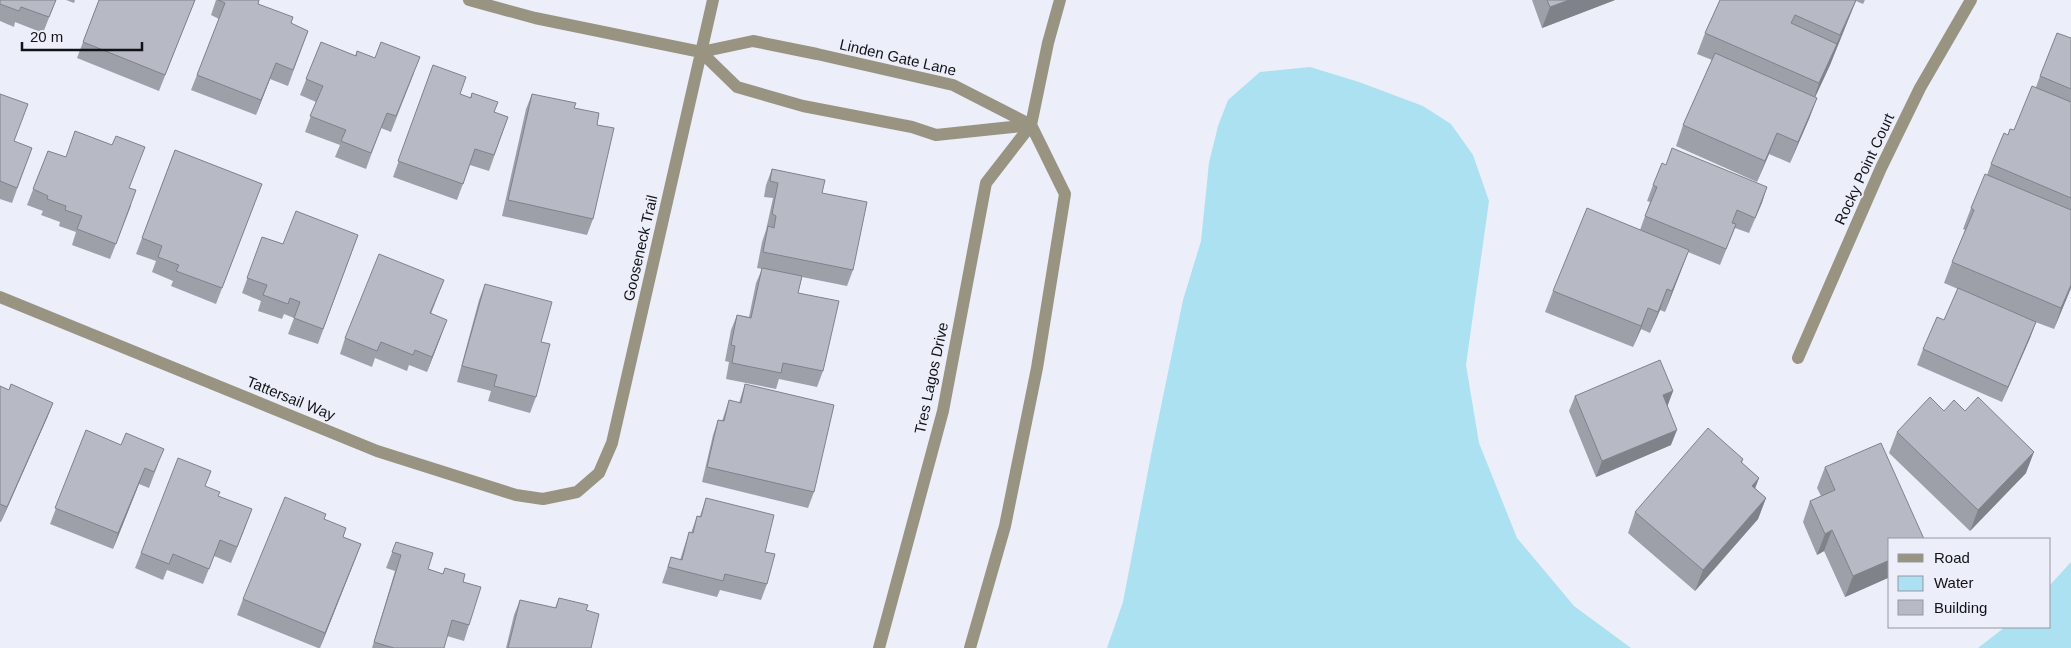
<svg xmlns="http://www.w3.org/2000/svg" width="2071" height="648" font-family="Helvetica,sans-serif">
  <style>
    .water { fill: #abe1f1 }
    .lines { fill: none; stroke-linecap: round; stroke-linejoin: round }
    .minor { stroke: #999482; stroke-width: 12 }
    .tertiary { stroke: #999482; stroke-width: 12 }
    .wall { fill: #9da0a9 }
    .shaded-wall { fill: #80828a }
    .building { fill: #b7bac5; stroke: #80828a }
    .labels { text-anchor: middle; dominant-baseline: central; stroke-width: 4; stroke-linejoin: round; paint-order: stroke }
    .street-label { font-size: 15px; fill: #121317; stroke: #eceffa }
  </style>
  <rect width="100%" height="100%" fill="#eceffa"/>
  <!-- water -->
  <path class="water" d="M1310 67 1359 82 1423 106 1451 124 1473 155 1489 201 1466 365 1479 443 1517 538 1574 606 1631 648H1107L1123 602 1153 445 1183 300 1201 241 1209 163 1218 126 1228 100 1260 72Z
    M2071 562V648H1978L2005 627H2050V585Z"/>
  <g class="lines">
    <!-- minor -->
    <path class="minor" d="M469 0 535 18 701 52 753 41 817 54 953 85 1031 125
      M701 52 737 87 803 106 912 127 936 135 1031 125
      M0 297 377 451 516 495 543 499 577 492 599 473 612 443 713 0
      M1798 358 1881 168 1920 88 1971 0"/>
    <!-- tertiary -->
    <path class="tertiary" d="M879 648 943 411 986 183 1031 125 1048 43 1060 0
      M970 648 1005 526 1037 368 1065 194 1031 125"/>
  </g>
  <!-- wall -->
  <path class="wall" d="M0 0H56L43 33 15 22 14 27 0 21Z
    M66 0H75L74 3Z
    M99 0H195L159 91 77 58Z
    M216 0H259L258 4 291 24 308 31 288 86 270 79 256 115 191 90 219 19 211 15Z
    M1532 0H1615L1542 28Z
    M1720 0H1865L1863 4 1856 1 1830 65 1815 97 1817 98 1809 119 1790 163 1769 154 1757 182 1676 146 1683 125 1712 60 1697 54 1705 33Z
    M2071 38V288L2054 329 2025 318 2036 322 2030 338 2002 402 1917 365 1923 349 1944 320 1958 289 1944 283 1952 262 1965 230 1963 229 1971 208 1987 175 1991 164 2008 135 2014 130 2036 87 2040 76Z
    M321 42 355 56 357 51 414 73 391 132 381 128 366 169 335 157 340 145 305 132 316 102 300 95Z
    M433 65 460 94 470 98 472 93 494 112 508 117 489 171 470 165 457 200 393 177Z
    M0 94 14 142 32 148 12 203 0 199Z
    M532 94 574 108 597 125 593 219 587 235 502 216 526 109Z
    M175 150 262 184 216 304 171 286 173 281 152 272 156 261 136 254Z
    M48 151 66 157 129 188 131 206 110 259 72 245 76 232 59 226 60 222 41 215 43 211 27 205Z
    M1666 165 1767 187 1749 233 1735 228 1720 265 1688 252 1665 312 1660 310 1650 333 1641 329 1633 347 1545 312 1553 291 1640 230 1650 202 1647 201 1653 185Z
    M772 169 822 193 853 270 847 286 802 277 798 293 823 371 817 387 779 379 776 389 726 379 729 362 725 361 731 330 737 315 749 317 756 283 762 269 757 268 762 242 766 230 773 198 764 197 766 185Z
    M358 235 318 344 288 334 294 318 284 314 282 319 258 311 261 301 242 293 262 237 283 244Z
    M444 280 431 314 441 336 427 372 409 365 407 371 375 358 372 367 340 354 345 338Z
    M485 284 541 342 536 397 530 413 488 401 491 391 457 382 479 300Z
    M745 384 814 492 808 508 702 482 713 435 718 420 722 421 729 400 739 403Z
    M0 386 9 390 53 403 47 418 1 522H0Z
    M1673 391 1667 407 1671 445 1596 477 1569 411 1575 396Z
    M1944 411H1965L2026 473 1970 531 1889 453 1897 432Z
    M86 430 158 464 149 488 139 484 113 549 50 524Z
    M1743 459 1742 463 1759 478 1755 488 1766 498 1758 519 1695 591 1628 533 1635 512Z
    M1825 467 1890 539V577L1845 597 1824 551 1817 555 1803 522 1810 501 1821 496 1817 488Z
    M211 471 205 486 218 496 246 525 231 563 214 556 203 584 167 570 163 580 135 568 141 553Z
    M706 498 765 552 767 584 761 600 720 590 717 597 662 583 671 557 680 560 689 532 691 533 697 516H700Z
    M324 519 343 537 361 544 320 648H318L237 615 243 599Z
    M396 542 428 569 443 574 445 568 463 582 469 625 464 641 447 636 444 648H372L395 571 386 568Z
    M559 598 586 610 591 648H506L514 615 520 600 555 608Z"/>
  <!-- shaded-wall -->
  <path class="shaded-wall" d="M1569 0H1615L1542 28 1550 7Z
    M1856 0 1830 65 1812 104 1819 83Z
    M276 63 270 79 256 115 261 100Z
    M1817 98 1809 119 1790 163 1798 142Z
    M1777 133 1769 154 1757 182 1765 161Z
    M1767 187 1762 203 1749 233 1755 218Z
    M1689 250 1681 271 1665 312 1672 291Z
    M2071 285V288L2054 329 2061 308Z
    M1667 289 1660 310 1650 333 1658 312Z
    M1648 308 1641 329 1633 347 1641 326Z
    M447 320 441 336 427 372 432 357Z
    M2036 322 2030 338 2002 402 2008 387Z
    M1673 391 1667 407 1663 395Z
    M53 403 47 418 1 522 7 507Z
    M1677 430 1671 445 1596 477 1602 461Z
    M2034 452 2026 473 1970 531 1978 510Z
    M145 468 139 484 113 549 118 533Z
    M1759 478 1751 499 1752 486Z
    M1766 498 1758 519 1695 591 1703 570Z
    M252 509 246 525 231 563 237 547Z
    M1832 530 1824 551 1817 555 1825 534Z
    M361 544 355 560 320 648 325 633Z
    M1890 560V577L1845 597 1853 576Z"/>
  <!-- building -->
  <path class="building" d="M0 0H56L49 17 21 7 19 11 0 4Z
    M99 0H195L165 75 83 42Z
    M218 0H259L258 4 293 17 291 23 308 31 293 70 276 63 261 100 197 75 225 3Z
    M1547 0H1569L1550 7Z
    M1720 0H1856L1840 35 1795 15 1791 23 1837 44 1819 83 1705 33Z
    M2057 33 2071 38V89L2040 76Z
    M321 42 356 56 357 51 375 58 381 42 420 57 396 116 387 113 371 153 341 141 346 130 310 116 323 86 306 79Z
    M1715 53 1817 98 1798 142 1777 133 1765 161 1683 125Z
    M433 65 466 77 460 94 471 98 472 93 498 102 494 112 508 117 494 155 475 149 463 184 398 161Z
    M2032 86 2071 102V198L1991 164 2004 133 2008 135 2010 129 2014 130Z
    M0 94 28 104 14 141 32 148 17 188 0 181Z
    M532 94 576 103 574 108 599 113 597 125 614 128 593 219 508 200Z
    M75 131 112 145 116 136 145 147 129 188 136 190 116 244 77 229 82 216 65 210 66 206 47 199 48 196 33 189 48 151 66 157Z
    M1672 148 1767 187 1755 218 1737 210 1732 223 1736 224 1726 249 1645 216 1657 187 1653 185 1662 163 1666 165Z
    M175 150 262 184 222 288 176 271 179 265 158 257 162 246 142 238Z
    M772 169 825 180 822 193 867 202 853 270 763 252 768 226 774 228 776 216 772 214 778 183 770 181Z
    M1985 174 2071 210V285L2061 308 1952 262 1974 210 1971 208Z
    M1587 208 1689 250 1672 291 1667 289 1658 312 1648 308 1641 326 1553 291Z
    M296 211 358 235 323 329 294 318 300 302 290 298 288 304 263 295 267 285 247 278 262 237 283 244Z
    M379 254 444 280 430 313 447 320 432 357 415 350 413 355 381 342 377 351 345 338Z
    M762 268 802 276 798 293 839 301 823 371 783 363 781 373 732 363 735 346 731 345 737 315 751 318Z
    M485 284 552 302 541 342 550 344 536 397 494 386 497 375 462 366Z
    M1958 288 2036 322 2008 387 1923 349 1937 317 1944 320Z
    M1660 360 1673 391 1663 395 1677 430 1602 461 1575 396Z
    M11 384 53 403 7 507 0 504V386L9 390Z
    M745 384 834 405 814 492 707 467 718 420 724 421 729 400 741 403Z
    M1930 397 1944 411 1954 400 1965 411 1978 397 2034 452 1978 510 1897 432Z
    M1708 428 1743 459 1741 462 1759 478 1752 486 1766 498 1703 570 1635 512Z
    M86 430 121 445 126 433 164 449 154 472 145 468 118 533 55 508Z
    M1881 443 1924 539H1890V560L1853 576 1832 530 1825 534 1810 501 1835 490 1825 467Z
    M178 458 211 471 205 486 220 492 218 496 252 509 237 547 220 540 209 569 173 554 169 564 141 553Z
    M285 497 326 514 324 519 346 528 343 537 361 544 325 633 243 599Z
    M706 498 774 515 765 552 775 554 767 584 725 574 723 581 668 567 671 557 682 560 689 532 693 533 697 516 701 517Z
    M396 542 433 553 428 569 443 574 445 568 465 574 463 582 481 587 469 625 452 620 444 648H394L374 642 401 555 392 552Z
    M559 598 588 605 586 610 599 614 591 648H508L520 600 556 608Z"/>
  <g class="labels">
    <!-- street labels -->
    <g class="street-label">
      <text transform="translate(898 57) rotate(13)">Linden Gate Lane</text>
      <text transform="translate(1864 169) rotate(-65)">Rocky Point Court</text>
      <text transform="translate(640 248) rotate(-77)">Gooseneck Trail</text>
      <text transform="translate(931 378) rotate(-78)">Tres Lagos Drive</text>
      <text transform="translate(291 398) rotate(22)">Tattersail Way</text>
    </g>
  </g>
  <!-- legend -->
  <rect x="1888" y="538" width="162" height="90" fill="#eceffa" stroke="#95979f"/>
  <rect x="1898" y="554" width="25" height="8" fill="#999482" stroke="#95979f"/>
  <text x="1934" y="563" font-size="15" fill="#121317">Road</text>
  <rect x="1898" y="576" width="25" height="15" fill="#abe1f1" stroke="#95979f"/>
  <text x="1934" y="588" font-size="15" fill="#121317">Water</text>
  <rect x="1898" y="600" width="25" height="15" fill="#b7bac5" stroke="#95979f"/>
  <text x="1934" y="613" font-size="15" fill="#121317">Building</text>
  <!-- scale -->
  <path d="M22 42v8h120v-8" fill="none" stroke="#121317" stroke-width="2.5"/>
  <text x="30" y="42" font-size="15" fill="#121317" stroke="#eceffa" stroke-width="4" paint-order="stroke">20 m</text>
</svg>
